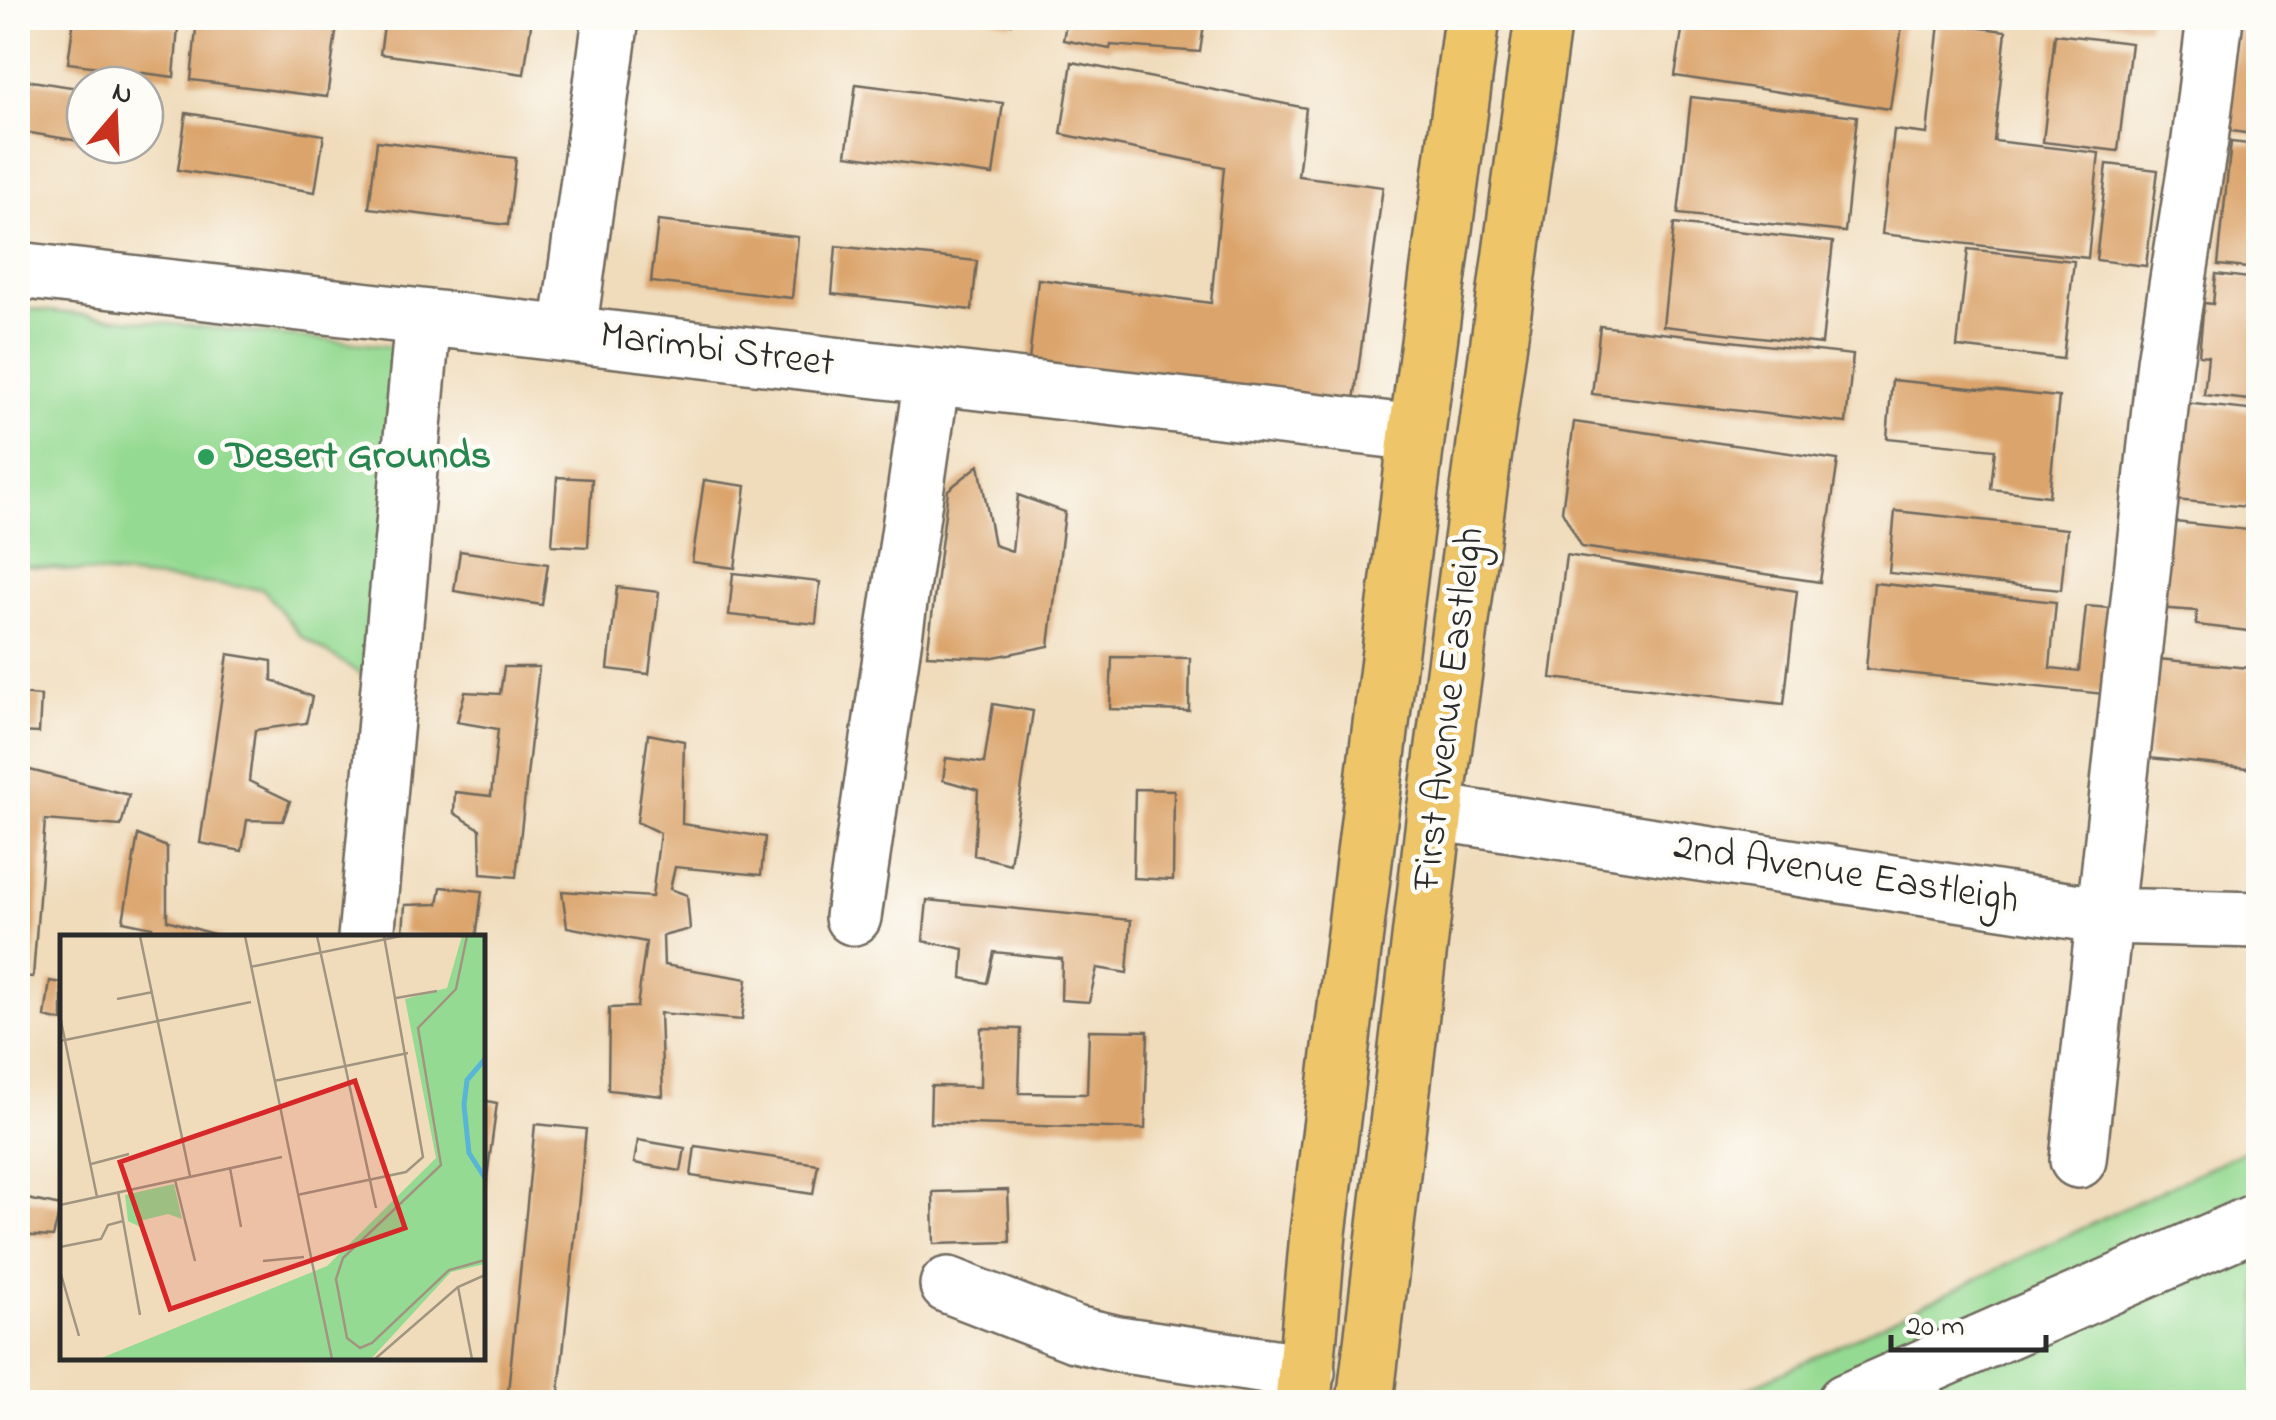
<svg xmlns="http://www.w3.org/2000/svg" width="2276" height="1420" font-family="'Indie Flower',sans-serif">
  <style>
    .green { fill: #95da92; stroke: #60825e; stroke-width: 2.5 }
    .building { fill: #dba46c }
    .lines { fill: none; stroke-linecap: round; stroke-linejoin: round }
    .minor-casing { stroke: #70695d; stroke-width: 60 }
    .major-casing { stroke: #70695d; stroke-width: 60 }
    .minor { stroke: #fff; stroke-width: 55 }
    .major { stroke: #eec569; stroke-width: 55 }
    .leisure-dot { fill: #2e9e5b; stroke: #fdfcf7; stroke-width: 4 }
    .labels { text-anchor: middle; dominant-baseline: central; stroke-width: 9; stroke-linejoin: round; paint-order: stroke }
    .street-label { font-size: 40px; fill: #2b2b2b; stroke: #fdfcf7 }
    .leisure-label { font-size: 40px; font-weight: bold; fill: #27864d; stroke: #fdfcf7; text-anchor: start }
    .inset-river { fill: none; stroke: #58b5d6; stroke-width: 5 }
    .inset-road { fill: none; stroke: #a19581; stroke-width: 2.5 }
    .view { fill: #d62828; fill-opacity: 0.15; stroke: #d62828; stroke-width: 5 }
    .inset-edge { fill: none; stroke: #2b2b2b; stroke-width: 5 }
  </style>
  <rect width="100%" height="100%" fill="#fdfcf7"/>
  <filter id="ink" filterUnits="userSpaceOnUse"><feTurbulence type="fractalNoise" baseFrequency=".01" numOctaves="2"/><feDisplacementMap in="SourceGraphic" scale="20" xChannelSelector="R" yChannelSelector="G"/><feConvolveMatrix kernelMatrix="1 2 1 2 8 2 1 2 1" color-interpolation-filters="sRGB"/></filter>
  <filter id="wash" filterUnits="userSpaceOnUse"><feTurbulence type="fractalNoise" baseFrequency=".0048" numOctaves="4" result="noise"/><feDisplacementMap in="SourceGraphic" scale="40" xChannelSelector="R" yChannelSelector="G"/><feGaussianBlur stdDeviation="2.25" result="paint"/><feColorMatrix in="noise" values="0 0 0 0 0 0 0 0 0 0 0 0 0 0 0 0 0 1.4 0 .05"/><feComposite in="paint" operator="in"/></filter>
  <g filter="url(#wash)">
    <rect width="100%" height="100%" fill="#f0dcbb"/>
    <!-- green -->
    <path class="green" d="M18 308 405 348 371 680 301 636 263 589 18 565Z
      M2258 1144V1402H1720Z"/>
    <g id="blocks">
      <!-- building -->
      <path class="building" d="M74 18H105L178 27 174 77 68 63Z
        M197 18H338L327 97 191 80Z
        M385 18H532L524 74 380 54Z
        M989 18H1013L1012 24Z
        M1067 18H1205L1200 52 1111 45 1110 49 1063 40Z
        M1684 18H1903L1890 109 1675 76Z
        M2093 18H2149L2148 28Z
        M2239 21 2258 24V135L2225 130Z
        M1939 23 2006 31 1994 141 2099 153 2088 258 1882 234 1894 130 1927 134Z
        M2055 34 2131 43 2118 151 2043 142Z
        M1072 62 1306 108 1298 176 1383 187 1351 423 1027 379 1038 279 1211 303 1224 167 1061 134Z
        M18 79 85 89V142L18 131Z
        M856 84 1003 103 993 175 846 155Z
        M1691 97 1857 116 1845 232 1678 214Z
        M186 113 324 135 315 192 178 170Z
        M377 141 516 158 508 225 369 208Z
        M2231 142 2258 145V269L2218 265Z
        M2107 164 2158 170 2146 266 2096 260Z
        M658 221 798 237 792 298 651 282Z
        M1674 224 1833 242 1822 344 1663 326Z
        M836 246 977 261 972 310 832 294Z
        M1968 249 2074 261 2063 359 1957 347Z
        M2216 274 2258 279V401L2204 395 2208 356 2199 355 2204 303 2213 304Z
        M1600 326 1853 355 1846 423 1592 394Z
        M1892 380 2059 397 2049 496 1991 489 1995 449 1887 438Z
        M2185 403 2258 411V508L2174 500Z
        M1574 422 1838 460 1820 582 1582 547 1562 511Z
        M979 465 994 545 1012 551 1018 495 1065 512 1049 646 989 658 927 655 948 490Z
        M557 477 592 479 588 547 552 545Z
        M704 480 746 486 735 568 692 562Z
        M1895 511 2067 529 2061 590 1889 573Z
        M2166 521 2258 531V632L2196 625 2197 611 2157 608Z
        M460 551 548 564 542 605 454 591Z
        M1566 555 1797 591 1784 704 1551 678Z
        M733 573 820 582 816 624 729 615Z
        M1874 583 2056 602 2050 668 2079 671 2086 606 2122 609 2113 695 1866 669Z
        M617 587 659 592 649 674 608 669Z
        M228 654 272 661V680L312 697 306 723 255 730 249 781 290 801 283 821 247 820 242 851 200 843Z
        M1112 657 1190 658 1189 711 1110 709Z
        M2158 659 2258 669V769L2148 758Z
        M504 667H539L516 877 481 874 480 829 454 813 455 792 491 796 498 729 457 722 465 692 500 694Z
        M18 694 41 696 39 733 18 732Z
        M993 704 1033 711 1010 864 974 855 978 790 943 780 946 758 984 763Z
        M648 734 684 741 682 824 765 837 761 875 675 867 670 889 687 895 690 929 663 936 664 965 747 979 742 1020 660 1013 663 1096 608 1090 609 1008 637 1007 646 942 567 927 562 891 652 897 660 833 637 822Z
        M18 767 129 795 121 826 45 820 33 977 18 976V837L24 816 18 810Z
        M1135 789 1174 790 1173 880 1133 878Z
        M138 835 167 847V920L226 938H150L152 927 123 921Z
        M441 887 482 891 476 938H440L403 932 405 905 438 904Z
        M927 900 1131 920 1127 973 1097 968 1089 1002 1061 1000 1062 959 994 952 987 983 962 978 964 949 923 941Z
        M50 981 62 983V1021L45 1017Z
        M981 1028 1021 1029 1019 1093 1087 1094 1089 1030 1148 1031 1145 1129 930 1123 931 1086 980 1087Z
        M482 1100 497 1103 485 1193H482Z
        M535 1124 586 1129 558 1402H507Z
        M638 1140 685 1148 681 1171 634 1163Z
        M695 1146 818 1164 813 1194 691 1176Z
        M1008 1190 1010 1242 934 1244 933 1192Z
        M18 1197 61 1206 53 1237 18 1235Z"/>
    </g>
  </g>
  <g filter="url(#ink)">
    <use href="#blocks" fill-opacity="0" stroke="#70695d" stroke-width="2.5"/>
    <g class="lines">
      <defs>
        <path id="minor" d="M18 270 1417 433
          M568 333 611 18
          M1435 812 2105 916 2258 920
          M853 917 932 377
          M366 938 423 318
          M2078 1160 2165 362 2200 140 2215 18
          M948 1285 1075 1334 1118 1344 1307 1372
          M1845 1402 2258 1221"/>
        <path id="major" d="M1303 1402 1318 1233 1417 433 1472 18
          M1365 1402 1435 812 1543 18"/>
      </defs>
      <!-- minor casing -->
      <use href="#minor" class="minor-casing"/>
      <!-- major casing -->
      <use href="#major" class="major-casing"/>
      <!-- minor -->
      <use href="#minor" class="minor"/>
      <!-- major -->
      <use href="#major" class="major"/>
    </g>
  </g>
  <!-- markers -->
  <circle class="leisure-dot" cx="206" cy="457" r="10"/>
  <g class="labels">
    <!-- street labels -->
    <g class="street-label">
      <text transform="translate(717 351) rotate(7)">Marimbi Street</text>
      <text transform="translate(1450 709) rotate(-83)">First Avenue Eastleigh</text>
      <text transform="translate(1846 875) rotate(9)">2nd Avenue Eastleigh</text>
    </g>
    <!-- leisure labels -->
    <g class="leisure-label">
      <text x="226" y="457">Desert Grounds</text>
    </g>
  </g>
  <!-- overview -->
  <g transform="translate(60 935)">
    <rect width="425" height="425" fill="#f0dcbb"/>
    <path d="M402 1H425V329L391 337 311 424H39L267 331 376 223 345 64 387 53ZM114 249 122 284 108 279 79 286 80 292 68 286 65 260Z" fill="#95da92"/>
    <path class="inset-river" d="M425 124 407 145 404 170 409 218 425 243"/>
    <path class="inset-road" d="M80 1 130 241M185 1 272 424M257 1 316 273M407 1 396 54 358 93 381 230 283 323 276 344 287 403 300 413 312 408 389 335 425 325M190 32 341 1M336 63 377 56M57 64 93 57M0 81 37 262M0 106 191 67M214 146 348 118M31 229 69 219M170 233 181 292M115 245 135 326M58 257 80 380M237 260 346 237 363 222 324 1M0 270 222 222M0 312 41 304 48 290 63 286M203 326 244 322M0 336 19 401M315 424 398 352M412 424 398 352 425 340"/>
    <path class="view" d="M295 146 345 293 110 374 60 227Z"/>
    <rect width="425" height="425" class="inset-edge"/>
  </g>
  <!-- margin -->
  <rect width="2276" height="1420" fill="none" stroke="#fdfcf7" stroke-width="60"/>
  <!-- north arrow -->
  <g transform="translate(115 115) rotate(19)"><circle r="48" fill="#fdfcf7" stroke="#a9a8a5" stroke-width="2.5"/>
  <path d="M0-8L18 38L0 25L-18 38Z" fill="#c8321e"/>
  <text y="-15" font-size="28" font-weight="bold" text-anchor="middle" fill="#2b2b2b">N</text>
  </g>
  <!-- scale -->
  <path d="M1891 1335v15h155v-15" fill="none" stroke="#2b2b2b" stroke-width="5"/>
  <text x="1906" y="1335" font-size="30" fill="#2b2b2b" stroke="#fdfcf7" stroke-width="8" paint-order="stroke">20 m</text>
</svg>
